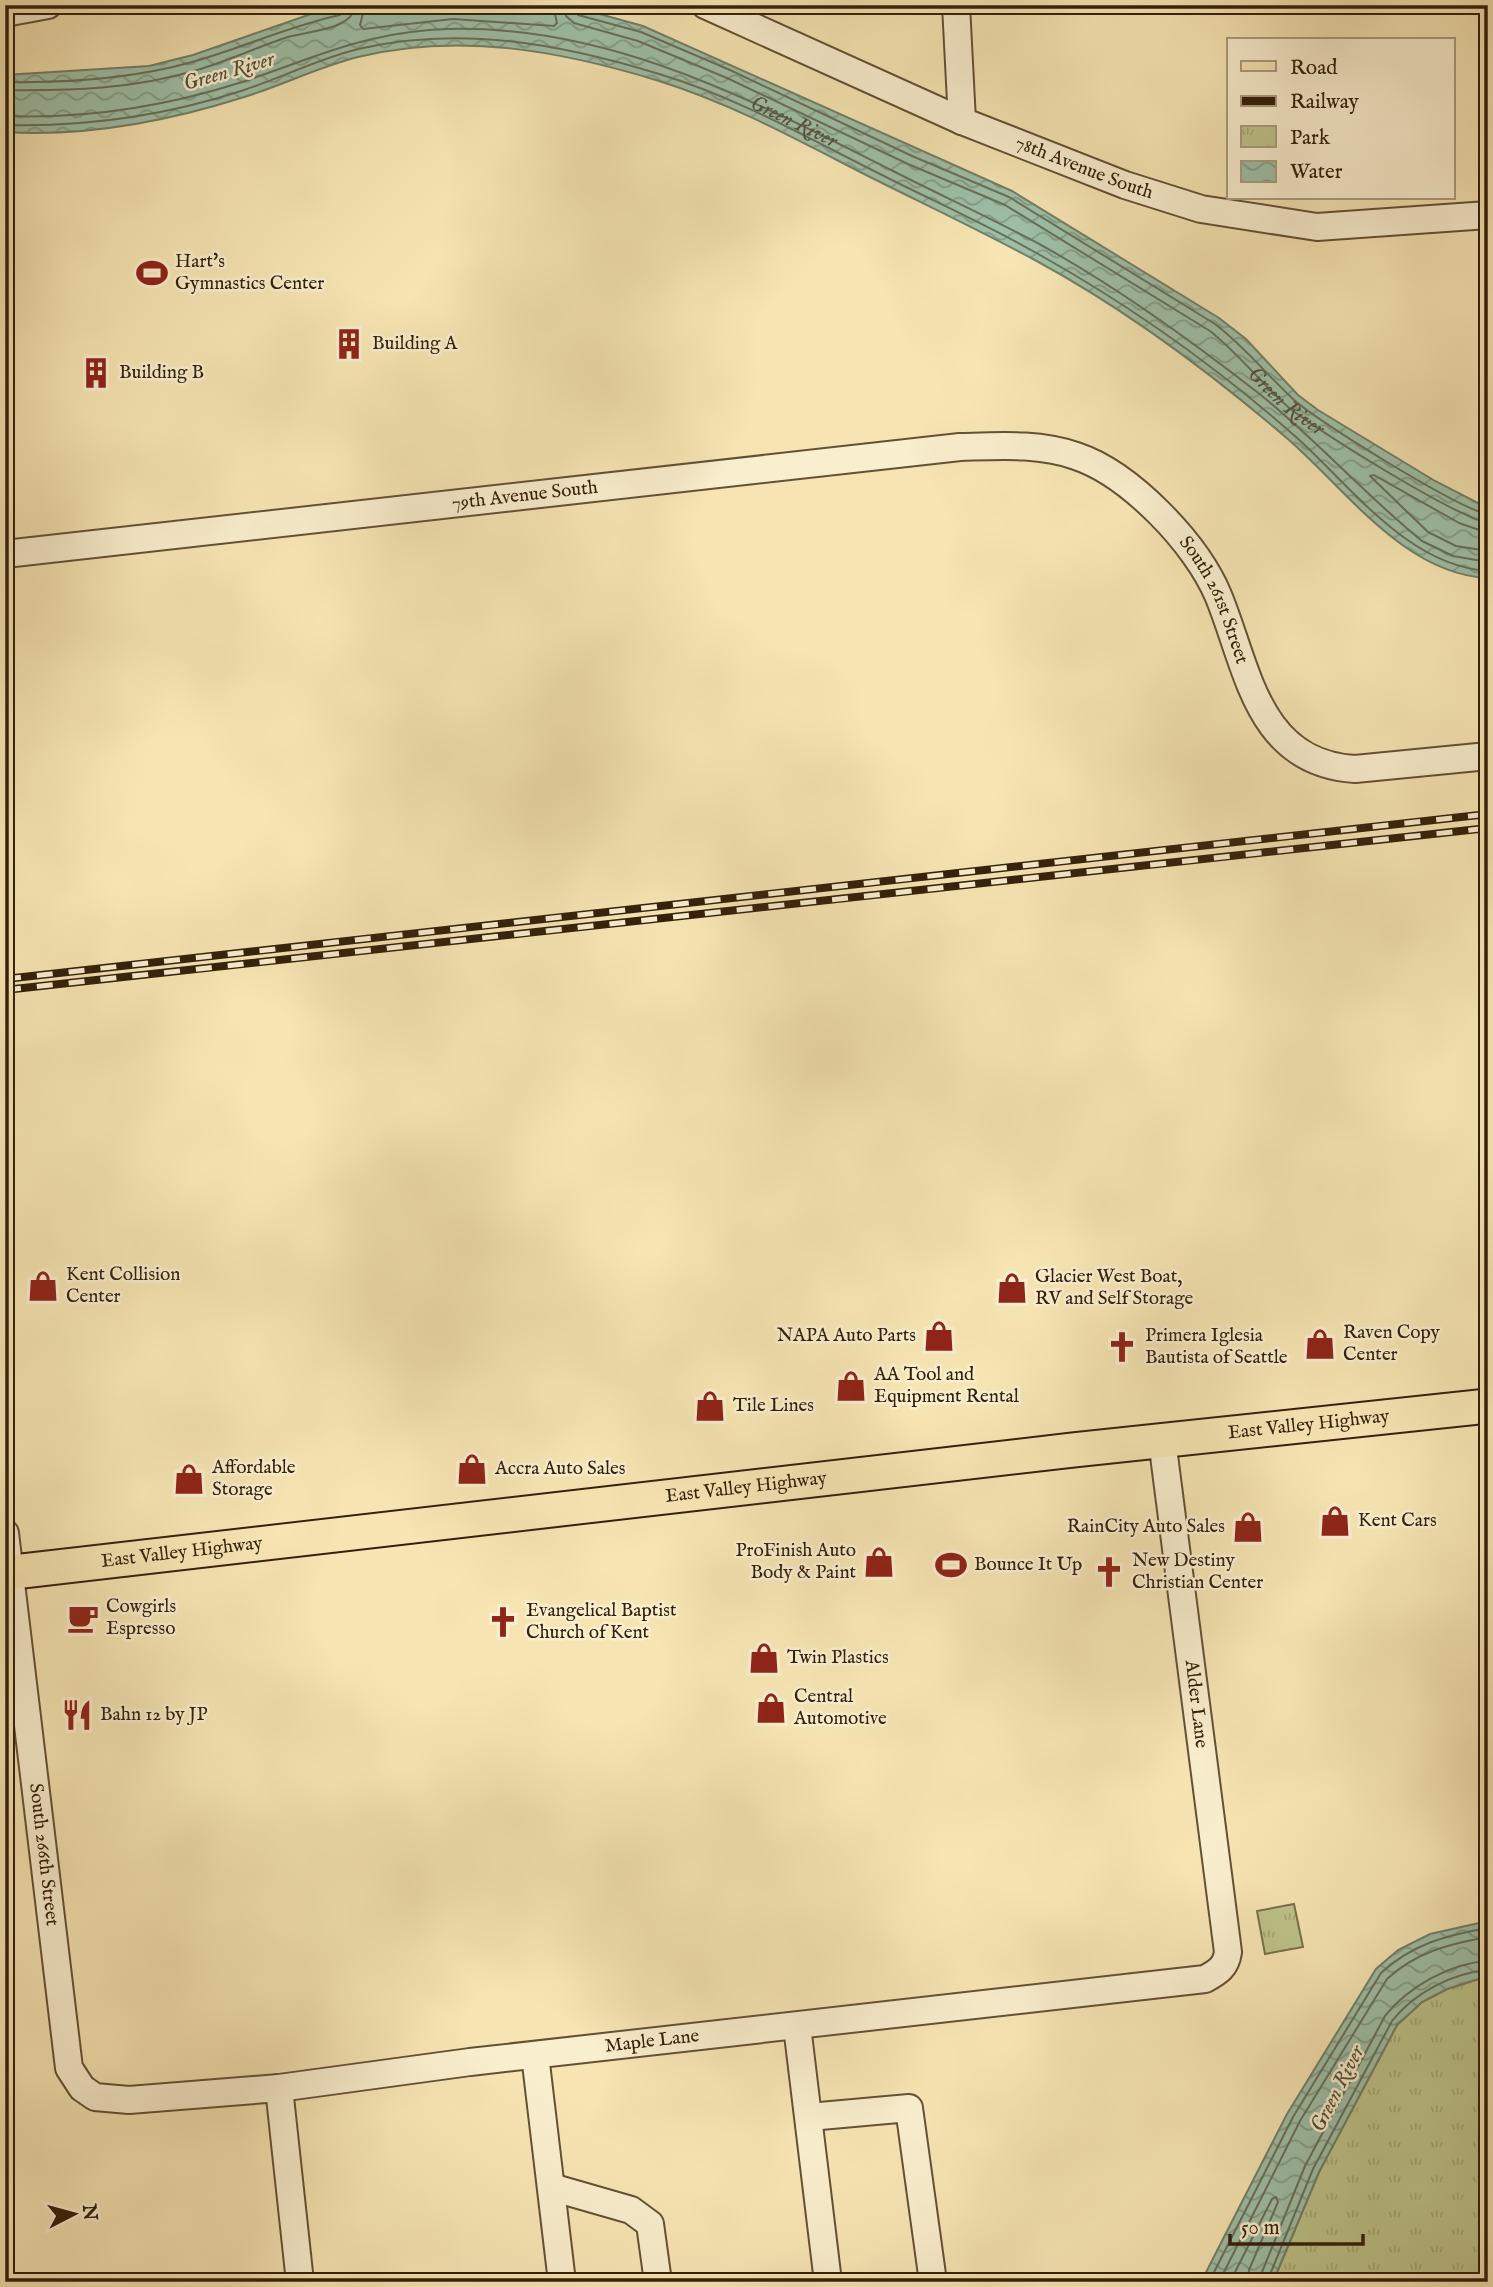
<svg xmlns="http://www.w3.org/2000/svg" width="1493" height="2287" font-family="'IM FELL English',serif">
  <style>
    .park { fill: url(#park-tufts); stroke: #78724b; stroke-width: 2 }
    .water { fill: url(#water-waves); stroke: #738069; stroke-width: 2 }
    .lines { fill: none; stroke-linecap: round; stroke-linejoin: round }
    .shore { stroke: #68705a; stroke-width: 2 }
    .minor-casing { stroke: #645135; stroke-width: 30 }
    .major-casing { stroke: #33200b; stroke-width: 37 }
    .minor { stroke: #f9eece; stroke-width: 26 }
    .major { stroke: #f6e5b3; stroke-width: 33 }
    .rail-casing { stroke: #33200b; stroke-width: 8 }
    .rail { stroke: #f9eece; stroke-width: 5; stroke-dasharray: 16; stroke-linecap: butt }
    .labels { text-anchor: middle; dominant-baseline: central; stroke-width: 5; stroke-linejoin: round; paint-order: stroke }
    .street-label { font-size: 19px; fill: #33200b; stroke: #f9eece }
    .poi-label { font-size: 19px; fill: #33200b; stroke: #f9eece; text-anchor: start }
    .water-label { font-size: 21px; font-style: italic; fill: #53503a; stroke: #f9eece }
  </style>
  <defs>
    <pattern id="park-tufts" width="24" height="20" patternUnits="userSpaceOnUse" patternTransform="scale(1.75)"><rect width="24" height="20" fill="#bec48b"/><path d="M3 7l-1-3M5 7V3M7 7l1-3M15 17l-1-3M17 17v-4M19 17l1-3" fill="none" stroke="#a4a877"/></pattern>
    <pattern id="water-waves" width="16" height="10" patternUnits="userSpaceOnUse" patternTransform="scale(1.75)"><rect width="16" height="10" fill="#9ec0a8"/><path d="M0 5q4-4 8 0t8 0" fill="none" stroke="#819c87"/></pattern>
  </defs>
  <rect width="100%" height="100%" fill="#f6e5b3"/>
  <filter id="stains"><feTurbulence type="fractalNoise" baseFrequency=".00286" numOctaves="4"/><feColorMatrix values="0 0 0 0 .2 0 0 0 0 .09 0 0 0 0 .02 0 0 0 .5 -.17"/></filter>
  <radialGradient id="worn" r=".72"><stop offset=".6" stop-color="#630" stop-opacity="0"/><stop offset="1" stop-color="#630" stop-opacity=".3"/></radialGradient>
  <!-- park -->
  <path class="park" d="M1294 1904 1303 1947 1265 1954 1257 1911Z
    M1488 1976V2282H1273L1319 2172 1397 2025 1422 2002 1447 1989Z"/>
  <!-- water -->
  <path class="water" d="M354 5H567L643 26 1012 191 1219 318 1246 339 1298 395 1318 410 1435 481 1488 508V578C1405 574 1347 491 1289 440 1210 372 1124 308 1033 259 979 230 924 204 870 177 801 142 733 104 659 81 562 51 459 32 358 57 318 67 281 86 241 98 165 122 86 137 5 132V75L149 66 193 55 311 14Z
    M1488 1921V1976L1447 1989 1422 2002 1397 2025 1319 2172 1273 2282H1201L1287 2114 1376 1969 1398 1950 1430 1934Z"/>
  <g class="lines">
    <!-- shore -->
    <g class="shore">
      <path d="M365 5 360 25 363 29 453 19 554 26 557 23 553 5"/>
      <path id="s1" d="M564 5 566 16 574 23 638 41 727 78 908 164 1005 205 1210 331C1239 354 1260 382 1287 406 1311 427 1462 521 1488 522"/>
      <path d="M572 5 578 15 641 32 730 70 912 156 1009 197 1215 324C1245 347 1266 374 1293 399 1315 420 1462 511 1488 514"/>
      <path d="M5 82C67 83 132 79 192 62 242 48 289 26 340 15L346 5"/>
      <path d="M5 90C69 91 135 89 197 70 228 61 257 47 288 37 307 31 354 30 355 5"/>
      <path id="s2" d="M5 116C85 119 163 107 239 83 306 61 356 36 429 30 597 18 748 98 893 171 942 196 993 219 1041 245 1117 287 1189 339 1257 392 1315 438 1364 494 1422 541L1453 556 1488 562"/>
      <path d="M5 125C86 127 164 116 241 91 281 78 318 59 358 49 459 25 562 44 659 74 736 97 806 137 878 173 931 200 988 225 1040 255 1131 306 1218 368 1296 437 1352 487 1408 566 1488 571"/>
      <path d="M1488 533 1459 523 1374 475 1370 476 1428 532 1456 546 1488 551"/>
      <path d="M1209 2282 1293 2117 1381 1973C1412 1944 1447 1935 1488 1928"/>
      <path d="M1219 2282 1300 2121 1387 1979C1416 1952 1449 1944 1488 1937"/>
      <path d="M1230 2282 1272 2199 1276 2197 1278 2202 1249 2270 1248 2282"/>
      <path d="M1258 2282 1305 2166 1385 2016C1408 1987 1450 1963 1488 1961"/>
      <path d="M1267 2282 1313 2169 1392 2021C1414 1993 1452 1973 1488 1970"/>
    </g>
    <defs>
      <g id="minor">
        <path id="s3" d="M705 5 962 121 1125 185 1201 209 1317 227 1488 215"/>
        <path d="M956 5 962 121"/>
        <path d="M5 13 48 5"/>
        <path id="s4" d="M5 554 960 447C999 446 1039 443 1076 456 1130 474 1196 543 1218 595 1248 667 1256 763 1355 769L1488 756"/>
        <path id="s5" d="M5 1533 69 2068 82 2088 95 2097 129 2100 279 2088 470 2062 1205 1979C1218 1972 1226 1967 1228 1952L1162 1440"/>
        <path d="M797 2026 828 2282"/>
        <path d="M535 2055 562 2282"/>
        <path d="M279 2088 300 2282"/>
        <path d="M809 2117 909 2108 933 2282"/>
        <path d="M551 2187 631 2210 650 2224 658 2282"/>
      </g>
      <g id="major">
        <path id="s6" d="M5 1573 1073 1450 1488 1406"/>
      </g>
    </defs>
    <!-- minor casing -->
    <use href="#minor" class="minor-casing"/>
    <!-- major casing -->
    <use href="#major" class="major-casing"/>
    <!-- minor -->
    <use href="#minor" class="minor"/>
    <!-- major -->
    <use href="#major" class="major"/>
    <defs>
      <path id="rail" d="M5 979 1488 814
        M5 990 1488 828"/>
    </defs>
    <!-- rail casing -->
    <use href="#rail" class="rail-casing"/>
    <!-- rail -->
    <use href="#rail" class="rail"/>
  </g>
  <!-- icons -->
  <defs>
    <symbol id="stadium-bare" viewBox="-9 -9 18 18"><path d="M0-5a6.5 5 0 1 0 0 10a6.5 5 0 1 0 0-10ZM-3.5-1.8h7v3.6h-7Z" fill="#8f2418" stroke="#f9eece" stroke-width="2.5" paint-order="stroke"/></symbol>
    <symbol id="building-bare" viewBox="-9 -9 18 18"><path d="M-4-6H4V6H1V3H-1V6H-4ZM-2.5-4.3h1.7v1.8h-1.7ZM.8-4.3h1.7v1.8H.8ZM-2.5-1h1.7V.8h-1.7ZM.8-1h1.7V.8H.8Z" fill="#8f2418" stroke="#f9eece" stroke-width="2.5" paint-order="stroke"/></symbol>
    <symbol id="shop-bare" viewBox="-9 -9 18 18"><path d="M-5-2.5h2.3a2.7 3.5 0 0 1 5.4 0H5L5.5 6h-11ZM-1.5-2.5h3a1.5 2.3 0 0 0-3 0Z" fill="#8f2418" stroke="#f9eece" stroke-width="2.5" paint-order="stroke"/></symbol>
    <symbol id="church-bare" viewBox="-9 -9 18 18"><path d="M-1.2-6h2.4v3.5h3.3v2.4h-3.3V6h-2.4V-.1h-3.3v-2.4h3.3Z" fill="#8f2418" stroke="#f9eece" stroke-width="2.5" paint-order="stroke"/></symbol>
    <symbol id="cafe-bare" viewBox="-9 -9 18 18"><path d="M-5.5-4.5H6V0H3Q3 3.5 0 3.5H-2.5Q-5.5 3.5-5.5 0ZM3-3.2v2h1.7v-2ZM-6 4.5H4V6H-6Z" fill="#8f2418" stroke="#f9eece" stroke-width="2.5" paint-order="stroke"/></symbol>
    <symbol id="restaurant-bare" viewBox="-9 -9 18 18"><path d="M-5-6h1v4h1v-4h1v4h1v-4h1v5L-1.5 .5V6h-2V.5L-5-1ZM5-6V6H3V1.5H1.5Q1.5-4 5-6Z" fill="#8f2418" stroke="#f9eece" stroke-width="2.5" paint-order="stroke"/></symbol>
  </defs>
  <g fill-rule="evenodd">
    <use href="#stadium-bare" x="130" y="251" width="44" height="44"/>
    <use href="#building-bare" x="327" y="322" width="44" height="44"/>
    <use href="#building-bare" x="74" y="351" width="44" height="44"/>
    <use href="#shop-bare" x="21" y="1264" width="44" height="44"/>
    <use href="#shop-bare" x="990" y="1266" width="44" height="44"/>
    <use href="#shop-bare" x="917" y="1314" width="44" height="44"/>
    <use href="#shop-bare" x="1298" y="1322" width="44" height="44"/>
    <use href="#church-bare" x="1100" y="1325" width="44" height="44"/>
    <use href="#shop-bare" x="829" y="1364" width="44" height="44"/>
    <use href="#shop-bare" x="688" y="1384" width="44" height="44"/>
    <use href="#shop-bare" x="450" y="1447" width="44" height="44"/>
    <use href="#shop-bare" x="167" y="1457" width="44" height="44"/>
    <use href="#shop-bare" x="1313" y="1499" width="44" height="44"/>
    <use href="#shop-bare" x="1226" y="1505" width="44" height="44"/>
    <use href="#shop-bare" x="857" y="1540" width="44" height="44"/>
    <use href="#stadium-bare" x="929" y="1543" width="44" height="44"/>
    <use href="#church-bare" x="1087" y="1550" width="44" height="44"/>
    <use href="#cafe-bare" x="61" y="1596" width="44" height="44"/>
    <use href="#church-bare" x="481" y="1600" width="44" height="44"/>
    <use href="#shop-bare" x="742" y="1636" width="44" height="44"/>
    <use href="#shop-bare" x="749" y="1686" width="44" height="44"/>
    <use href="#restaurant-bare" x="55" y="1693" width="44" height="44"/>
  </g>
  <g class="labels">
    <!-- street labels -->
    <g class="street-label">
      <text stroke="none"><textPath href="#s3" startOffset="413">78th Avenue South</textPath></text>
      <text stroke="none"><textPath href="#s4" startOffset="523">79th Avenue South</textPath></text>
      <text stroke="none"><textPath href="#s4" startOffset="1284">South 261st Street</textPath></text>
      <text stroke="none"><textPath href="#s6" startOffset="1312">East Valley Highway</textPath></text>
      <text stroke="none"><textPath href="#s6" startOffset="746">East Valley Highway</textPath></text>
      <text stroke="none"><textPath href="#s6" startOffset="178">East Valley Highway</textPath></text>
      <text transform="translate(1196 1704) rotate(83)">Alder Lane</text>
      <text stroke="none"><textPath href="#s5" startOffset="324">South 266th Street</textPath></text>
      <text stroke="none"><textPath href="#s5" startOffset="1139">Maple Lane</textPath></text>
    </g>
    <!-- poi labels -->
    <g class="poi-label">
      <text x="175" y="262">Hart's<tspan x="175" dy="22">Gymnastics Center</tspan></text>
      <text x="372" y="344">Building A</text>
      <text x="119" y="373">Building B</text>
      <text x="66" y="1275">Kent Collision<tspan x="66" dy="22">Center</tspan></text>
      <text x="1035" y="1277">Glacier West Boat,<tspan x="1035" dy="22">RV and Self Storage</tspan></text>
      <text x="1343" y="1333">Raven Copy<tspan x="1343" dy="22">Center</tspan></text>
      <text x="916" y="1336" text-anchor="end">NAPA Auto Parts</text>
      <text x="1145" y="1336">Primera Iglesia<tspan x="1145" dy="22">Bautista of Seattle</tspan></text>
      <text x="874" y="1375">AA Tool and<tspan x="874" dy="22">Equipment Rental</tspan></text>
      <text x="733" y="1406">Tile Lines</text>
      <text x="212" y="1468">Affordable<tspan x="212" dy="22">Storage</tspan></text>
      <text x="495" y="1469">Accra Auto Sales</text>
      <text x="1358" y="1521">Kent Cars</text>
      <text x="1225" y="1527" text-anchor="end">RainCity Auto Sales</text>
      <text x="856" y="1551" text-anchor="end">ProFinish Auto<tspan x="856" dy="22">Body &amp; Paint</tspan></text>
      <text x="1132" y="1561">New Destiny<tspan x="1132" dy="22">Christian Center</tspan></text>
      <text x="974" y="1565">Bounce It Up</text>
      <text x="106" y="1607">Cowgirls<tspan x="106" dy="22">Espresso</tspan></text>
      <text x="526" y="1611">Evangelical Baptist<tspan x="526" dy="22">Church of Kent</tspan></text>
      <text x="787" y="1658">Twin Plastics</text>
      <text x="794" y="1697">Central<tspan x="794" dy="22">Automotive</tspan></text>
      <text x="100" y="1715">Bahn 12 by JP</text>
    </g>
    <!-- water labels -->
    <g class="water-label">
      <text transform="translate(229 72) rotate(-16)">Green River</text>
      <text stroke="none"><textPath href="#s2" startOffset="816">Green River</textPath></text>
      <text stroke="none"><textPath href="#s1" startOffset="835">Green River</textPath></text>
      <text transform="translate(1338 2089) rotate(-63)">Green River</text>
    </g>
  </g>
  <!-- margin -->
  <rect width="1493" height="2287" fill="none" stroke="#f6e5b3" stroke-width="28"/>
  <rect x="7" y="7" width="1479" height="2273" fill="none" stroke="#33200b" stroke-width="3.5"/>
  <rect x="14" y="14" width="1465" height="2259" fill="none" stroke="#33200b" stroke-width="2"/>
  <!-- legend -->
  <rect x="1227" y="38" width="228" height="161" fill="#f9eece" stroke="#aa9c80" stroke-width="2"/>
  <rect x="1241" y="61" width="35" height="10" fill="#f6e5b3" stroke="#aa9c80" stroke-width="2"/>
  <text x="1290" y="74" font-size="21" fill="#33200b">Road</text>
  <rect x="1241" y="96" width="35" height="10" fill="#33200b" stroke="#aa9c80" stroke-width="2"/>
  <text x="1290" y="108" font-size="21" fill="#33200b">Railway</text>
  <rect x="1241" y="126" width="35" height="21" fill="url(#park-tufts)" stroke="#aa9c80" stroke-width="2"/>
  <text x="1290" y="144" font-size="21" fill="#33200b">Park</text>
  <rect x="1241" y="161" width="35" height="21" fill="url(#water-waves)" stroke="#aa9c80" stroke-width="2"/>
  <text x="1290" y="178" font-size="21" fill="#33200b">Water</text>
  <!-- north arrow -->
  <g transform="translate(74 2214) rotate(84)" stroke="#f9eece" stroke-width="5" paint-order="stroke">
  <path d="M0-5L12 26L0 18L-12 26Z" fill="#33200b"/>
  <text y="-10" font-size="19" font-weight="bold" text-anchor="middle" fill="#33200b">N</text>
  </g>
  <!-- scale -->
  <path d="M1230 2234v10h133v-10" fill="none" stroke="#33200b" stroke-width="3.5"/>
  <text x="1241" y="2234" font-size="21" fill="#33200b" stroke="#f9eece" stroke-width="5" paint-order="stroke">50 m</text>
  <rect width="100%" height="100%" filter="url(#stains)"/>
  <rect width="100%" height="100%" fill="url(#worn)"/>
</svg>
